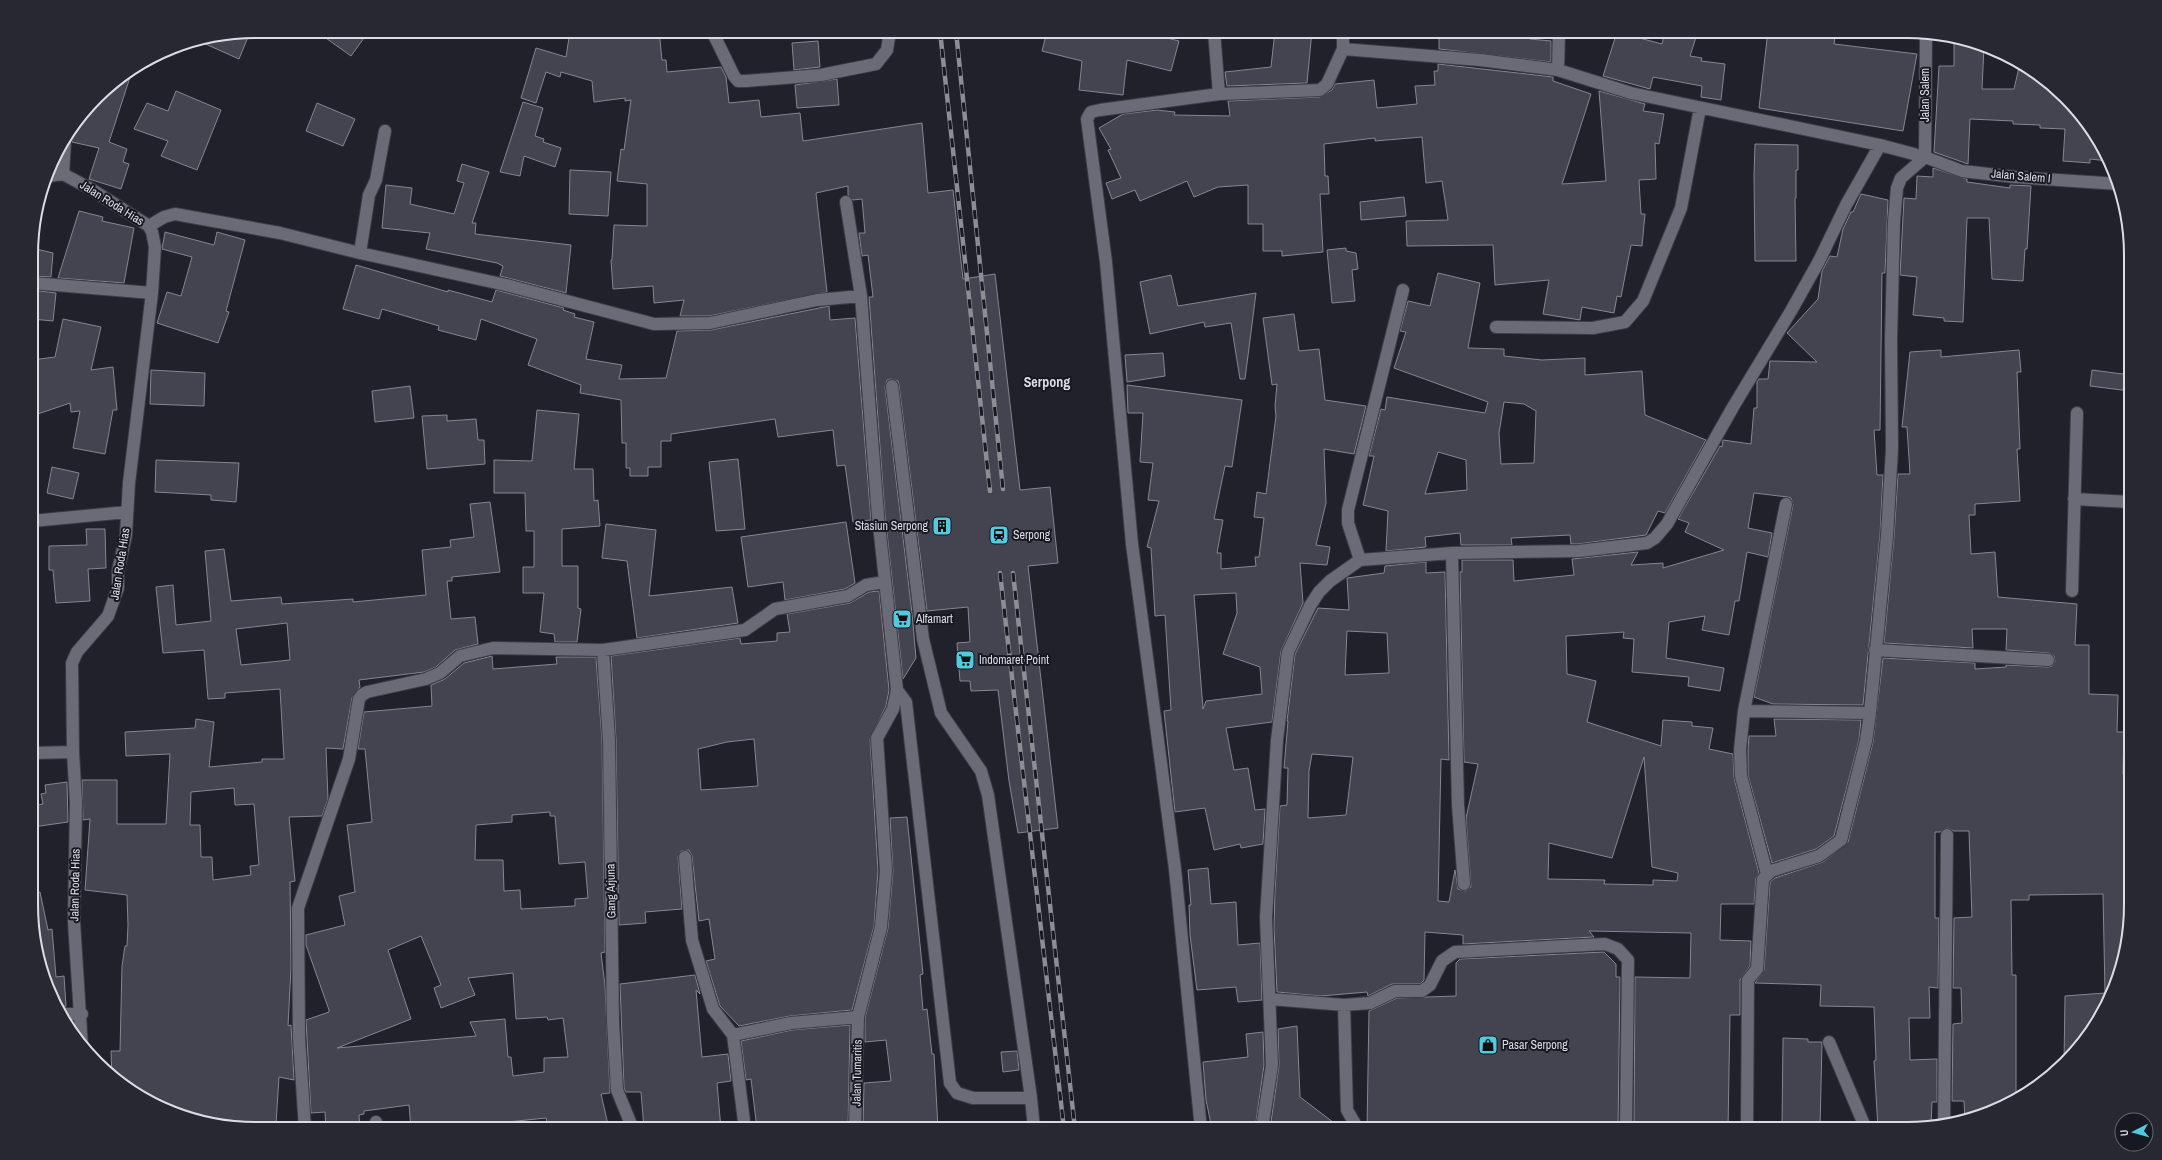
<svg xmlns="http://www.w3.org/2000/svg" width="2162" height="1160" font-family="'Archivo Narrow',sans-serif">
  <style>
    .building { fill: #444450; stroke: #858593; fill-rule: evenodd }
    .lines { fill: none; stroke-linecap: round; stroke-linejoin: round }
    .minor-casing { stroke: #3d3c46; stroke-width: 14 }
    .minor { stroke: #6b6b78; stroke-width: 12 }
    .rail-casing { stroke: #8d8d96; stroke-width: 4.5 }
    .rail { stroke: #181822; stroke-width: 3; stroke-dasharray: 9; stroke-linecap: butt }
    .labels { text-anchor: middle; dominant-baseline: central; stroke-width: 4; stroke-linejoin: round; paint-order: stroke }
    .street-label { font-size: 12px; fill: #dcdce4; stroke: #181822 }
    .poi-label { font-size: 12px; fill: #dcdce4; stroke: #181822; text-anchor: start }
    .quarter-label { font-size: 14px; font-weight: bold; fill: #dcdce4; stroke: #181822 }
    .rim { fill: none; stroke: #dcdce4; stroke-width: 2 }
  </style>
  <rect width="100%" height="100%" fill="#21212c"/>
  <!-- building -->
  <path class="building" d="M316 31H369L351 56Z
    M570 31 584 33 659 31 662 60H666L667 72 721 67 726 77 729 103 759 100 761 117 800 113 803 141 922 123 928 193 953 190 963 279 995 274 1020 490 1050 487 1058 563 1028 566 1058 828 1018 833 1009 781 998 690 971 691 970 681H960L957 643 970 642 968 607 927 611 899 385 898 381 891 379 887 380 885 387 912 613 916 658 903 679 885 515 869 297H873L868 255 862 256 859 233H865L862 199 853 200 848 195V186L816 193 827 292 709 316H680L684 300 654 303 653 286 613 289 611 260H612L614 225 647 226V184L617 181 621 149 624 150 631 100 625 101V98L594 102 592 81 561 72 560 77 546 72 536 103 521 98 536 48 566 57Z
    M1047 31H1140L1179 41 1171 71 1127 60 1123 95 1079 90 1082 61 1042 51Z
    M1275 31H1312L1307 83 1227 86 1225 72 1271 67Z
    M1439 31H1530V39L1551 41V62L1439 49Z
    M1665 31H1698L1690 56 1702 58 1701 61 1725 64 1721 100 1701 97 1702 86 1653 77 1650 89 1603 76 1617 32 1662 44Z
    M1768 31H1836L1834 44 1917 54 1903 131 1759 108Z
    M250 32 239 59 201 42 225 37Z
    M1954 37 1965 39 1984 46 1982 89H2014L2020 63 2055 86 2093 130 2108 161 2090 159V163L2063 161 2065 129 2040 128V125L2013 124V121L1970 119 1968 164 1934 152 1939 66H1954Z
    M818 41 820 67 794 70 792 43Z
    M1438 64 1553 77V81L1591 94 1562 184 1606 181 1599 91 1645 104 1643 111 1664 114 1659 144 1655 143 1656 179 1639 180 1641 214H1645L1642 246 1631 245 1621 297 1617 296 1614 313 1582 307 1580 320 1543 314 1549 280 1495 285 1493 245 1407 246 1406 221 1448 220 1442 181 1426 183 1422 137 1375 141V138L1324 144 1325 176H1328L1329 194H1320L1323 252 1282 256V251H1263V224H1248V185L1218 187 1194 197 1187 181 1140 201 1135 190 1112 199 1106 183 1121 178 1108 150 1111 149 1099 128 1123 114 1157 110 1175 112 1174 115 1230 116 1228 101 1320 97 1332 90 1335 84 1374 80 1377 108 1417 104 1415 86 1435 85 1434 71H1438Z
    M132 71 109 142 127 149 123 162 129 164 121 189 89 179 99 148 72 142 70 135 106 87Z
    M837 79 839 105 797 108 795 85Z
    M176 91 221 110 197 170 161 156 168 141 134 129 147 103 168 111Z
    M523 102 543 108 535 136 544 139 543 142 561 148 555 167 524 156 520 176 500 172Z
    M317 103 355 119 343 146 306 131Z
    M1755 144 1798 145V170H1796V198H1795L1796 261H1755L1754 175Z
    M462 164 489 172 472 223H476L475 234 571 245 566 293 500 276 503 266 497 263 426 249 430 233 382 228 386 185 412 188 410 204 454 214 464 183 457 181Z
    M1933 168 1967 179V182L2010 188V185L2031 186 2027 249H2025L2023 281 1992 279 1989 218H1967L1963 322 1944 321V318L1913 315 1917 277 1900 275 1904 198 1916 199 1917 176 1933 177Z
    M570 170 611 172 608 216 569 214Z
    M1861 194 1888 200 1885 273H1882L1880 430H1874L1877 475H1883L1880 535 1863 705 1773 704 1754 697 1793 505 1791 498 1788 497 1754 493 1748 528 1772 533 1768 557 1747 552 1739 601H1735L1729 635 1702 630 1705 616 1669 622 1666 658 1724 668 1720 691 1688 686 1689 677 1632 672 1634 639 1623 638 1624 632 1566 636 1567 674 1596 681 1587 722 1661 746 1663 720 1692 722V726L1713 728 1709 749 1733 754 1734 778 1759 873 1756 878 1754 904H1721L1720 940 1751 941 1750 966 1740 980V1015H1730L1728 1129H1634L1635 977 1690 978 1691 933 1589 931 1594 937 1463 944V935L1425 932 1424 980 1420 984H1392L1368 996 1367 992 1321 996 1277 992 1274 928 1275 891 1280 806 1287 805 1288 768H1284L1288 721H1287L1295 654 1318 608 1349 610 1347 578 1384 573 1385 566 1426 562V573L1445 572 1449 760 1441 759 1438 901 1449 902 1455 870 1458 889 1465 891 1471 887 1466 818 1478 764 1464 762 1460 572H1462V560H1513L1514 581 1574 575 1572 559 1638 552 1631 565 1663 563V568L1724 550 1685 532 1689 523 1678 519 1720 446 1722 447 1723 440 1751 444 1754 408H1757V382L1759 379H1768L1770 361 1817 362 1787 333 1818 299 1822 271 1830 256 1837 257 1843 229 1851 212H1853ZM1347 631 1387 633 1389 673 1345 675ZM1312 754 1353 757 1346 815 1308 818 1309 771ZM1644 757 1652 867 1678 873 1677 881 1653 880V885L1604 884 1605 880 1548 879 1549 843 1612 858Z
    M1404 197 1406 216 1361 220 1360 202Z
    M79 211 103 217 102 221 134 228 124 283 58 278Z
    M165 232 214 245 217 232 245 240 226 311 229 312 218 343 157 323 167 292 181 296 192 257 162 249Z
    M32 248 53 253 51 277 32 276Z
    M1346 248V251L1356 253 1358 269 1352 270 1355 301 1332 303 1327 250Z
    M356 265 448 292V290L492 302 496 290 564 308 563 310 575 314 574 317 594 322 586 359 622 365 619 379 666 378 677 331 711 330 829 306 830 320 855 318 871 520 853 522 845 465 837 466 833 430 778 437 775 419 671 434V441H661V467H648V476H630V468H626V443H622L621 400 580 393 581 385 528 365 537 339 481 319 476 340 438 330 439 326 382 309 379 319 343 309Z
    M1438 273 1480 283 1468 348 1504 349V356L1542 360 1585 358V375L1642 371 1645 415 1706 440 1665 513 1658 511 1646 535 1578 544H1571L1570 535 1511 538 1512 545H1461L1460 533 1425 537 1426 547 1386 551 1388 511 1363 505 1374 456H1369L1381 409 1385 410 1387 397 1485 413 1488 402 1394 368 1406 332 1400 331 1408 301 1430 306ZM1504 402 1524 404 1536 411 1534 463 1501 464 1499 433ZM1438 452 1466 460 1467 490 1425 494Z
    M1171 275 1178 306 1256 293 1245 379H1240L1231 323 1205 327 1204 322 1150 334 1140 282Z
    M32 290 56 293 53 321 32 319Z
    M1294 314 1299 351 1319 349 1325 400 1366 406 1354 454 1324 449 1326 503 1316 545 1330 547 1327 565 1300 563 1303 603 1281 651 1272 722 1226 728 1234 770 1248 768 1255 810 1265 809 1263 844 1241 848 1240 844 1214 850 1205 808 1175 812 1164 711 1171 710 1165 615 1155 616 1151 548 1147 547 1159 501 1148 500 1153 463 1140 462 1143 413H1128L1127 385 1242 400 1232 467 1225 466 1214 519 1223 520 1217 553H1221V569L1256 566 1255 557H1259L1264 518 1254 517 1257 492 1266 494 1276 416 1275 406 1277 384 1272 385 1263 318ZM1236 593 1237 613 1223 654 1260 667 1262 694 1206 701 1203 709 1194 595Z
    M63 319 101 327 91 370 113 367 117 410H113L105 454 73 448 80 411 71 412 70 403 32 416V360L55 357Z
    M1941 350V357L2019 350 2021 372H2017L2020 449H2017L2020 501 1975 504V515H1969L1971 554 1995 552 1998 597 2077 604 2075 645H2089V694L2118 695 2117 732H2124L2123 774H2131V905L2123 963 2108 1004 2075 1053 2064 1063 2065 996 2105 993 2103 894 2029 895V900H2011L2012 975H2016V1099L1979 1117 1965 1120 1964 1101H1952L1953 1024 1962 1023 1961 988H1953L1954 918 1972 917 1969 831H1954L1947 828 1940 832H1935V918H1939L1938 988 1929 987 1930 1018H1909L1910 1060 1937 1059V1102H1932L1931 1127 1922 1129H1878L1874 1061 1876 1060 1874 1007 1820 1006 1821 985 1755 983 1764 970 1770 882 1775 878 1823 862 1848 842 1873 742 1883 658 1975 663V669L2006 667V665L2048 667 2052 666 2055 661 2054 656 2049 653 2006 650 2007 629H1972L1973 648 1884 643 1894 537 1898 474H1910L1907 427H1902L1910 352Z
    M1163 353 1165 376 1127 382 1125 355Z
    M151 370 205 373 204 406 150 404Z
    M2092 370 2130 375V391L2090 386Z
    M410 386 414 418 375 422 372 391Z
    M537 410 579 414 574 469H593L594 501 598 500 600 526 562 529V566H578V608L581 609 577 642H555L554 634 540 632 544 593H523V567H534V531H526L525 493H494V460L532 461Z
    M447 415V421L476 419 478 440H484L485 464 427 469 422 416Z
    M738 459 745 529 716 531 709 462Z
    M156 460 239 463 236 502 211 500V495L155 492Z
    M52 467 79 473 73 499 47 493Z
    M490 502 500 572 452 577V581H447L451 619 475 617 478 644 455 650 436 667 424 672 359 680 360 687 352 698 343 749 326 748 328 799 322 816 289 817 295 881 290 882 291 967 288 1026 291 1025 294 1080 279 1077 276 1124 225 1120 226 1123 217 1124 197 1121 156 1106 112 1077 111 1051H120L122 966 125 946H127L128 925 127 895 85 890 90 819 83 820 82 780H117V824H166L170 754 126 756 125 732 195 728 196 719 214 722 209 767 262 762V759H284L280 689 225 693V698L208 699 204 650 163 653 156 587 173 585 176 625 211 621 205 551 224 549 231 601 281 597 282 604 353 599V602L426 595 422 550 451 547 450 540 474 537 470 504ZM287 623 290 660 241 665 236 629ZM234 788 235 805 254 804 259 865 250 866 251 875 213 880 212 857H201L200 825H190L191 792Z
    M846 522 855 583 845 589 785 600 783 582 748 587 741 537Z
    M606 524 656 530 649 596 732 587 738 623 637 638 627 561 602 558Z
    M86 529H105L106 568 88 569 90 601 56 603 53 570H49V546L87 545Z
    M879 591 889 690 886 706 870 739 878 871 874 926 852 1010 790 1016 739 1026 720 1006 706 961 715 959 709 919 699 921 692 856 689 850 681 851 678 857 682 909 645 912 646 923 619 925 616 740 611 656 740 638 741 644 777 641V633L790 632 787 614 850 603 869 592ZM754 739 758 786 701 790 698 749 727 742Z
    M492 656 493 669 557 664 556 657H596L602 740 605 952 601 953 605 986 610 1093 601 1094 609 1129H549L546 1118 488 1124V1129H411L409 1105 364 1111V1114L359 1115 360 1129H326L325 1112 311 1113 306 1020 329 1012V1010L306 945V935L345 925 339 896 355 892 347 825 372 822 365 749H358L364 712 432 706 431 685 445 679 464 663ZM550 812V816H555L559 864 585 862 588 898 575 899V906L521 909 520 890 504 891 503 860H475L476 825 512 822V815ZM421 936 441 985 434 988 441 1008 475 995 468 978 513 973 516 1019 547 1017 548 1020 563 1018 568 1057 544 1058V1072L513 1076 511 1057H508L505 1019 470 1022 476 1036 337 1048 411 1019 388 950Z
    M1774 719 1861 720 1859 740 1834 836 1816 849 1772 863 1748 775V750L1749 736H1776Z
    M67 782 68 822 33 827V806L43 804 41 794 46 793 45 785Z
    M907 817 923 974 920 975 923 1010 927 1009 932 1054H934L938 1129H863L864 1083 891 1081 886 1040 865 1042V1018L888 928 893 872 890 818Z
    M1208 868 1211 904 1236 902 1238 945 1260 943 1262 1000 1238 1002 1236 987 1197 990 1190 935 1189 905H1191L1188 870Z
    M40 892 48 930 52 929 56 977 64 976 66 1006 58 1008 48 991 33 935V893Z
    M1604 952 1616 964V977H1620L1618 1129H1367L1369 1011 1397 998 1456 996V963L1460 959Z
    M695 975 700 994 696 990 702 1057 728 1054 731 1081 717 1083 721 1129H644L641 1092H626L624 1088 620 984Z
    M850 1025 848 1129H757L751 1079 746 1080 741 1041 792 1030Z
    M1297 1026 1300 1097 1342 1129H1270L1279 1066 1278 1029Z
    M1263 1032 1264 1065 1255 1129H1212L1206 1100 1203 1062 1248 1057 1246 1034Z
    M1783 1038 1808 1039V1042H1822L1820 1129H1782Z
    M1017 1051 1019 1070 1003 1072 1001 1052Z"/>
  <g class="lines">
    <defs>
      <path id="minor" d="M712 31 734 76 738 81H746L821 75 876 64 887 50 890 31
        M1214 31 1219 94 1320 90 1327 84 1343 49 1480 60 1558 70 1631 93 1880 145 1925 157 1962 171 2015 177 2119 184
        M1343 31V49
        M1558 70 1559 31
        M1925 157 1926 33
        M63 174 91 189 149 226 152 232 155 247 152 293 129 483 126 535 118 571V588L108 616 77 652 72 663 73 752 76 803 74 922 82 1047
        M63 174 65 141
        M49 176 63 174
        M846 202 861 296 878 516 897 690 906 702 950 1083 957 1093 973 1098H1031
        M149 226 164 217 175 214 280 233 360 253 506 285 654 324 710 323 817 300 861 296
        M360 253 369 195 376 180 385 131
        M32 283 152 293
        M1496 327 1593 328 1625 322 1643 301 1681 208 1700 108
        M892 386 923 639 941 713 981 771 988 795 1031 1098 1034 1129
        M2074 499 2130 502
        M32 521 127 512
        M1452 553 1458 805 1464 884
        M1360 560 1348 523V510L1403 290
        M2072 591 2077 413
        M603 650 609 740 613 1021 617 1090 633 1129
        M1875 650 2048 660
        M1744 711 1870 713
        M33 753 73 752
        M685 857 692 940 713 1009 733 1035 745 1129
        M1767 874 1741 776 1740 750 1744 711 1786 504
        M1270 999 1344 1005
        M62 1014H82
        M733 1035 791 1023 858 1017
        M1829 1042 1866 1129
        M376 1122 377 1129
        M1944 1124 1947 835
        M305 1129 299 1038 298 908 349 759 359 699 362 695 367 692 426 679 440 673 460 656 493 648 603 650 745 630 775 609 848 596 866 585 885 582
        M855 1129 858 1017 881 927 886 871 877 738 893 709 897 690
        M1201 1129 1175 869 1132 544 1106 262 1087 119 1091 112 1100 110 1219 94
        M1262 1129 1272 1065 1266 918 1277 740 1288 652 1310 606 1319 592 1330 581 1360 560 1452 553 1579 551 1647 543 1655 538 1667 524 1733 407 1791 311 1819 261 1846 205 1880 145
        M1358 1129 1347 1110 1344 1005 1370 1003 1395 991H1422L1430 985 1442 961 1455 952 1605 944 1618 949 1628 960 1626 1129
        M1747 1129 1748 980 1757 969 1763 879 1771 871 1819 856 1841 840 1866 741 1870 713 1887 536 1892 449 1891 340 1894 222 1897 188 1901 178 1925 157"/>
    </defs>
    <!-- minor casing -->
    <use href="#minor" class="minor-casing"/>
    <!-- minor -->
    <use href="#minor" class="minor"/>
    <defs>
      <path id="rail" d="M940 31 990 491
        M956 31 1003 489
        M1000 573 1064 1129
        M1013 573 1075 1129"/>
    </defs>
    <!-- rail casing -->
    <use href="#rail" class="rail-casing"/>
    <!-- rail -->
    <use href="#rail" class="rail"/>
  </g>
  <!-- icons -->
  <defs>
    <symbol id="building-square" viewBox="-11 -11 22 22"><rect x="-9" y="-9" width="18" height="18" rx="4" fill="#54cade" stroke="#181822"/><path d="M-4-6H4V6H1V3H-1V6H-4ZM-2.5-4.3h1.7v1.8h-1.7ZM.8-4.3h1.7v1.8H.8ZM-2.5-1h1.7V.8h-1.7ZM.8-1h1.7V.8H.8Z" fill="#111"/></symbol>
    <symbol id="station-square" viewBox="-11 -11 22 22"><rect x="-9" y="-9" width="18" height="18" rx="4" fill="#54cade" stroke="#181822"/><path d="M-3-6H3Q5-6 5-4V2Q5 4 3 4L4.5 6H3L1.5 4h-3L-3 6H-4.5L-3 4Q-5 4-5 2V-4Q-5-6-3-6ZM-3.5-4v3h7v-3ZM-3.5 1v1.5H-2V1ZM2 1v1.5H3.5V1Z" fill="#111"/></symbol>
    <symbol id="supermarket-square" viewBox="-11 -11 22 22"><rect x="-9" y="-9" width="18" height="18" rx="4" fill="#54cade" stroke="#181822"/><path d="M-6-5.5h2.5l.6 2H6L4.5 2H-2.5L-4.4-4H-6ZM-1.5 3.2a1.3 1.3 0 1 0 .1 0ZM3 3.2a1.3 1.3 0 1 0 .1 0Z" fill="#111"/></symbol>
    <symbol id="shop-square" viewBox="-11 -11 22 22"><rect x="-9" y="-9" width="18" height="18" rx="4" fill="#54cade" stroke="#181822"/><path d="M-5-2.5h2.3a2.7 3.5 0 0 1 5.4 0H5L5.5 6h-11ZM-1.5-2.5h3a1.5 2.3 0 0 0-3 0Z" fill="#111"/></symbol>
  </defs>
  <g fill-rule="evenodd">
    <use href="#building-square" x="931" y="515" width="22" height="22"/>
    <use href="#station-square" x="988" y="524" width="22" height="22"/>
    <use href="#supermarket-square" x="891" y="608" width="22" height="22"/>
    <use href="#supermarket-square" x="954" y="649" width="22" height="22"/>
    <use href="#shop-square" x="1477" y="1034" width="22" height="22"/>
  </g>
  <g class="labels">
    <!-- street labels -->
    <g class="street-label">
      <text transform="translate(1925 95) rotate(-90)">Jalan Salem</text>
      <text transform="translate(2021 176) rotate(5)">Jalan Salem I</text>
      <text transform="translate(112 203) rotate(32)">Jalan Roda Hias</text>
      <text transform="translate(120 564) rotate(-81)">Jalan Roda Hias</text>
      <text transform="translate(75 885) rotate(-89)">Jalan Roda Hias</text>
      <text transform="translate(611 891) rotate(-91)">Gang Arjuna</text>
      <text transform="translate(857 1073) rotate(-89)">Jalan Tumaritis</text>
    </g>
    <!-- poi labels -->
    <g class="poi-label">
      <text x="928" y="526" text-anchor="end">Stasiun Serpong</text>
      <text x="1013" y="535">Serpong</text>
      <text x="916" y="619">Alfamart</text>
      <text x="979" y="660">Indomaret Point</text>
      <text x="1502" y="1045">Pasar Serpong</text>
    </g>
    <!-- quarter labels -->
    <g class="quarter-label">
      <text x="1047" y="382">Serpong</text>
    </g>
  </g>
  <!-- crop -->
  <path d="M0 0H2162V1160H0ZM255 38H1907A217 217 0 0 1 2124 255V905A217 217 0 0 1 1907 1122H255A217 217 0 0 1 38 905V255A217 217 0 0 1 255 38Z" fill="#282832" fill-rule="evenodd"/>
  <path class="rim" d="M255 38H1907A217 217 0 0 1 2124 255V905A217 217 0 0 1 1907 1122H255A217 217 0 0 1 38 905V255A217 217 0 0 1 255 38Z"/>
  <!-- north arrow -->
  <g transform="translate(2134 1132) rotate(264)"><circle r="19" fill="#181822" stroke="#666670"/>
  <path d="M0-3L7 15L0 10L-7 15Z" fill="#54cade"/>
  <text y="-6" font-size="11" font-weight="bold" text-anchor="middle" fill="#dcdce4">U</text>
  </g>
</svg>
